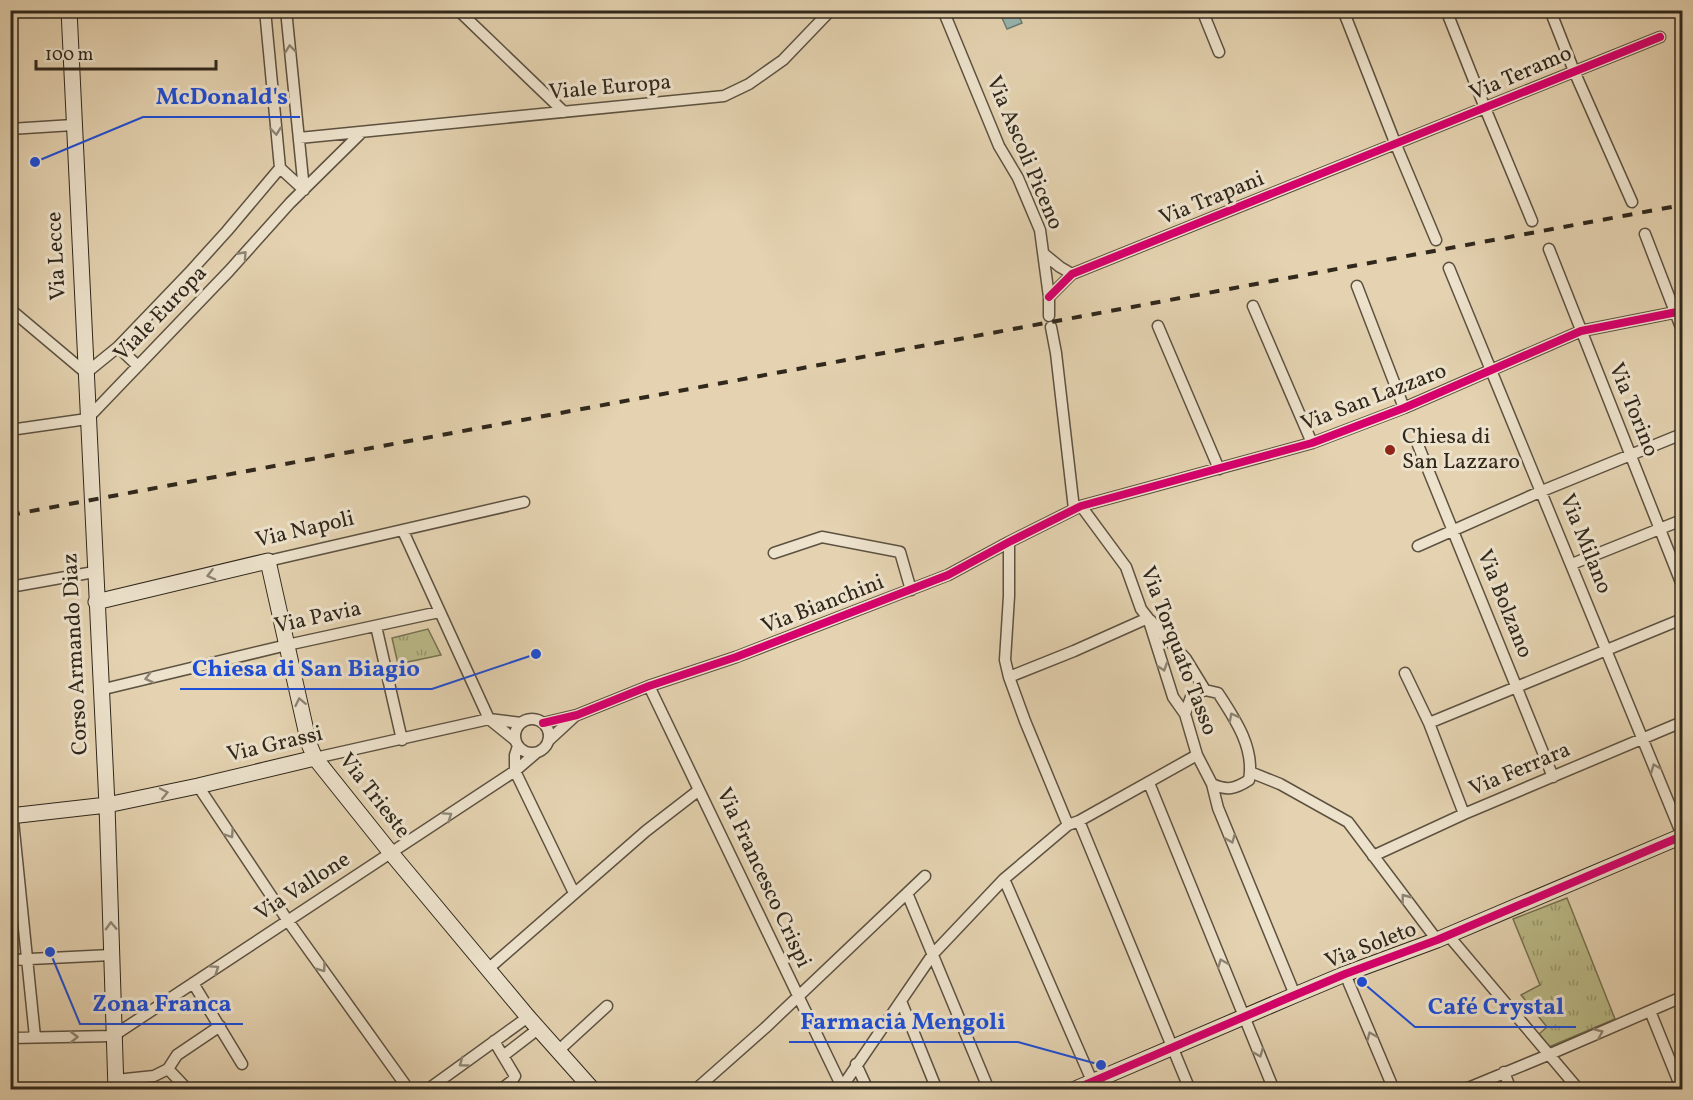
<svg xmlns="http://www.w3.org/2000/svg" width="1693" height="1100" font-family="Vollkorn,serif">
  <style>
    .park { fill: url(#park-tufts); stroke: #757152; stroke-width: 1.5 }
    .water { fill: #97b6b1; stroke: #6e7d75; stroke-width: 1.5 }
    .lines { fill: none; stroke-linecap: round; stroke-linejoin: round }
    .street-casing { stroke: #5d5241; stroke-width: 13 }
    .secondary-casing { stroke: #30281c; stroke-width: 17 }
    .street { stroke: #ede2cc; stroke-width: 10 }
    .secondary { stroke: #ede2cc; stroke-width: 15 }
    .rail { stroke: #30281c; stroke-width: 4; stroke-dasharray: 10 10; stroke-linecap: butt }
    .cycleway-casing { stroke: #ede2cc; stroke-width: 11 }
    .cycleway { stroke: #d6006c; stroke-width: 8 }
    .oneway { stroke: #8e8574 }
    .poi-dot { fill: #8f2418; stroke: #ede2cc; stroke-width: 2 }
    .labels { text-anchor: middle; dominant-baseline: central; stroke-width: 6; stroke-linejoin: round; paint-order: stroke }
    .street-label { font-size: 22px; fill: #30281c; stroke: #ede2cc }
    .poi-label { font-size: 22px; fill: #30281c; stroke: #ede2cc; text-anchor: start }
    .leader { fill: none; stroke: #1d4ed8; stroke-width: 2 }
    .callout-dot { fill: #1d4ed8; stroke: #ede2cc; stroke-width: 2 }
    .callout-label { font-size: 24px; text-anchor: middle; font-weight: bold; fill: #1d4ed8; stroke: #ede2cc; stroke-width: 6; stroke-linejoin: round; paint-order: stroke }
  </style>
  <defs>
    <pattern id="park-tufts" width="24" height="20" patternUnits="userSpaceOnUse" patternTransform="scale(1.5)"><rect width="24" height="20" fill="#baba87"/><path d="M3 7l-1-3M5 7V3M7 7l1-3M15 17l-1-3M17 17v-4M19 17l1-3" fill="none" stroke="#98976e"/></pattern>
  </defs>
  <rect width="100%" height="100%" fill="#e4d2b0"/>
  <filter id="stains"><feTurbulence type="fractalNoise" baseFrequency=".00333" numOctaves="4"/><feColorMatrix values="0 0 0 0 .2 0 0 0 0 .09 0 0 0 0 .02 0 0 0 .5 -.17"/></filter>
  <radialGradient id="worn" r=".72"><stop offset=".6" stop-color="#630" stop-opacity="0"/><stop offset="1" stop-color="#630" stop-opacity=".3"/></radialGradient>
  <!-- park -->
  <path class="park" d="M428 629 441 655 398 664 392 638Z
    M1567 898 1615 1019 1549 1047 1539 1034 1547 1027 1521 995 1540 985 1513 919Z"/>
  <!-- water -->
  <path class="water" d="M999 11H1017L1022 23 1007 29Z"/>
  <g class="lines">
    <defs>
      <path id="street" d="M265 10 280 168
        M286 10 304 190
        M458 10 564 112
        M943 10 999 146 1018 178 1040 230 1049 297V316
        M1202 10 1219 52
        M1343 10 1396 145 1436 240
        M1446 10 1485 108 1532 221
        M1550 10 1574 71 1632 202
        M10 129 73 125
        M299 138 724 96 749 84 783 60 831 10
        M280 168 304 190
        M1645 234 1682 330
        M1549 249 1682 585
        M1044 254 1060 267 1072 274
        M1449 268 1682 835
        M1357 286 1404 408
        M1049 297 1072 274 1660 37
        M1253 306 1312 443
        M10 309 86 373 118 347 189 273 227 231 280 168
        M1158 326 1219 469
        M1051 327 1056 353 1074 509
        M118 347 138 366
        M10 430 87 419 229 271 290 203 362 132
        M1418 445 1553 777
        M1081 506 1126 567 1141 609 1148 618 1173 697 1185 714 1197 755 1212 784 1218 808 1295 995
        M403 531 489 719 515 740
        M1009 542V596L1005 660 1009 677 1025 721 1068 825
        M1418 546 1542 491 1682 434
        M774 553 822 537 900 552 911 590
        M268 561 524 502
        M1572 564 1682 520
        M10 587 94 572
        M1150 620 1186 659 1205 690
        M376 626 402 740
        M1405 673 1429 723 1464 814
        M1009 677 1074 651 1148 618
        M649 686 842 1087
        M100 690 287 645 439 612
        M1185 714 1191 697 1205 690 1218 693C1235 719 1255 748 1249 780 1235 789 1227 791 1212 784
        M515 736a17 17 0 1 1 34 0a17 17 0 1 1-34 0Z
        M543 723 577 715 649 686 736 657 948 575 1009 542 1081 506 1312 443 1404 408 1581 331 1682 311
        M1429 723 1682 619
        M548 741 574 717
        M518 746 515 755V771L574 893
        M315 758 489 719 521 723
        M1250 772 1280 784 1348 822 1437 940
        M1149 783 1274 1090
        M198 786 288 921 409 1090
        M10 791 35 1037
        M1079 821 1190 1090
        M1373 856 1464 814 1682 722
        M1004 879 1096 1090
        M907 893 989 1090
        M1448 935 1579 1090
        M10 960 111 955
        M488 969 646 831 699 790
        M1345 974 1394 1090
        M193 983 242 1064
        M901 1001 937 1090
        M1650 1011 1682 1090
        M10 1038 113 1036 515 771 536 753
        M494 1041 515 1076 512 1081 500 1090
        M559 1050 607 1006
        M503 1056 538 1029
        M856 1064 868 1090
        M168 1069 188 1090
        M1504 1072 1511 1090
        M116 1080 154 1076 168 1069 177 1055 220 1026
        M427 1090 528 1017
        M695 1090 765 1028 925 876
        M840 1090 933 954 1004 879 1068 825 1079 821 1197 755
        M1463 1090 1548 1055 1682 997"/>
      <path id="secondary" d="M69 10 107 805 116 1090
        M96 602 268 561 309 744 315 758 391 853 528 1017 593 1090
        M10 816 107 805 198 786 315 758
        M1073 1090 1295 995 1345 974 1437 940 1682 836"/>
    </defs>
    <!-- street casing -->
    <use href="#street" class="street-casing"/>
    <!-- secondary casing -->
    <use href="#secondary" class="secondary-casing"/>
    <!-- street -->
    <use href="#street" class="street"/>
    <!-- secondary -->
    <use href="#secondary" class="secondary"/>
    <!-- rail -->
    <path class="rail" d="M10 515 1682 205"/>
    <defs>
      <path id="cycleway" d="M1049 297 1072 274 1660 37
        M543 723 577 715 649 686 736 657 948 575 1009 542 1081 506 1312 443 1404 408 1581 331 1682 311
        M1073 1090 1295 995 1345 974 1437 940 1682 836"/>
    </defs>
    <!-- cycleway casing -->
    <use href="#cycleway" class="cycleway-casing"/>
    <!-- cycleway -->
    <use href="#cycleway" class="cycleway"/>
  </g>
  <!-- one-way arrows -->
  <defs><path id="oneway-chevron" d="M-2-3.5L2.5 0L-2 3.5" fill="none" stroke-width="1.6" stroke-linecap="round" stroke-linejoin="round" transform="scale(1.5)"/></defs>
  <g class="oneway">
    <use href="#oneway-chevron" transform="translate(290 49) rotate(-96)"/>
    <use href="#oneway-chevron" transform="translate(276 131) rotate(84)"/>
    <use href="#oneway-chevron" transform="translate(243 255) rotate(-48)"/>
    <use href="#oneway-chevron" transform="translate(211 575) rotate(166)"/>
    <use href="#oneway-chevron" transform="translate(1163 667) rotate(72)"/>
    <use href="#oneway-chevron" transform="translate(149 678) rotate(166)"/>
    <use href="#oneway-chevron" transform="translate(300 702) rotate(-102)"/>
    <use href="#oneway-chevron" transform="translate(1233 717) rotate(-118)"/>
    <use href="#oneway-chevron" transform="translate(1655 768) rotate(-112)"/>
    <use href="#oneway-chevron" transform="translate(164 793) rotate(-12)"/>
    <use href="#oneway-chevron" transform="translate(448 816) rotate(-34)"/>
    <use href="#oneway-chevron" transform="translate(230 834) rotate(56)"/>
    <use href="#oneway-chevron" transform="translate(1231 839) rotate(68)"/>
    <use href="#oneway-chevron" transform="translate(1405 898) rotate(-127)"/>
    <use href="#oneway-chevron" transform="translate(111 926) rotate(-92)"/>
    <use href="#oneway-chevron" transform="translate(1222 963) rotate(-112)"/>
    <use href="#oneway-chevron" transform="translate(322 968) rotate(54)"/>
    <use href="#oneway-chevron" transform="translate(215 969) rotate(-34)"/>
    <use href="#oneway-chevron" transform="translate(1599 1033) rotate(-23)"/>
    <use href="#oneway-chevron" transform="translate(1371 1036) rotate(-113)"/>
    <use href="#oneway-chevron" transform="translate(74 1037) rotate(-1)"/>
    <use href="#oneway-chevron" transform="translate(1259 1053) rotate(68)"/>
    <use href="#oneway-chevron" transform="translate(463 1063) rotate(144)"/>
  </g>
  <!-- markers -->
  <circle class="poi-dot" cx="1390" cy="450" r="6"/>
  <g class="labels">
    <!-- street labels -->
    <g class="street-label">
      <text transform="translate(1521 74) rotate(-23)">Via Teramo</text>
      <text transform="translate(610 88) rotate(-5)">Viale Europa</text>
      <text transform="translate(1024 153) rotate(67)">Via Ascoli Piceno</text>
      <text transform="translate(1212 199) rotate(-22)">Via Trapani</text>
      <text transform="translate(57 256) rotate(-93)">Via Lecce</text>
      <text transform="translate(161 314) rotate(-46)">Viale Europa</text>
      <text transform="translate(1374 398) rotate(-21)">Via San Lazzaro</text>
      <text transform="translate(1633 410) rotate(68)">Via Torino</text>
      <text transform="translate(305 530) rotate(-13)">Via Napoli</text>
      <text transform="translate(1585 544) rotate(68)">Via Milano</text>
      <text transform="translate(1504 604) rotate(68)">Via Bolzano</text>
      <text transform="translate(823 605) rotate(-21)">Via Bianchini</text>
      <text transform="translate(318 618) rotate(-12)">Via Pavia</text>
      <text transform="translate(1178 651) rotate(69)">Via Torquato Tasso</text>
      <text transform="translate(76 654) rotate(-93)">Corso Armando Diaz</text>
      <text transform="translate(275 745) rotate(-13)">Via Grassi</text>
      <text transform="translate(1520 770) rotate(-23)">Via Ferrara</text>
      <text transform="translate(374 796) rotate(52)">Via Trieste</text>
      <text transform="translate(763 878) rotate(65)">Via Francesco Crispi</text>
      <text transform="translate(303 887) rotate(-33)">Via Vallone</text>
      <text transform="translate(1371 946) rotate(-21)">Via Soleto</text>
    </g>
    <!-- poi labels -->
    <g class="poi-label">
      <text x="1402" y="437">Chiesa di<tspan x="1402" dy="25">San Lazzaro</tspan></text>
    </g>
  </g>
  <!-- callouts -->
  <path class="leader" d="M35 162L143 117H300M536 654L432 689H180M50 952L80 1024H243M1362 982L1415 1027H1576M1101 1065L1018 1042H789"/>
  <g class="callout-dot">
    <circle cx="35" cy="162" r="6"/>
    <circle cx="536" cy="654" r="6"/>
    <circle cx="50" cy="952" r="6"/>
    <circle cx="1362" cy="982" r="6"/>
    <circle cx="1101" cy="1065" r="6"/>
  </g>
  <g class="callout-label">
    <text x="222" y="104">McDonald's</text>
    <text x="306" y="676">Chiesa di San Biagio</text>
    <text x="162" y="1011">Zona Franca</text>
    <text x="1496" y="1014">Café Crystal</text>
    <text x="903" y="1029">Farmacia Mengoli</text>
  </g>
  <!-- margin -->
  <rect width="1693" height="1100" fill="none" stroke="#e4d2b0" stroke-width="36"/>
  <rect x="12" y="12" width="1669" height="1076" fill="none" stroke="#30281c" stroke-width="3"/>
  <rect x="18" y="18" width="1657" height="1064" fill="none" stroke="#30281c" stroke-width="1.5"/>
  <!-- scale -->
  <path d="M36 60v9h180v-9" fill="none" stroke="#30281c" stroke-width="3"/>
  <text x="45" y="60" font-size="18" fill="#30281c" stroke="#ede2cc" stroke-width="4.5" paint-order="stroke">100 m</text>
  <rect width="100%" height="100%" filter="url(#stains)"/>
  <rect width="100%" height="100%" fill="url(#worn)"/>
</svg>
